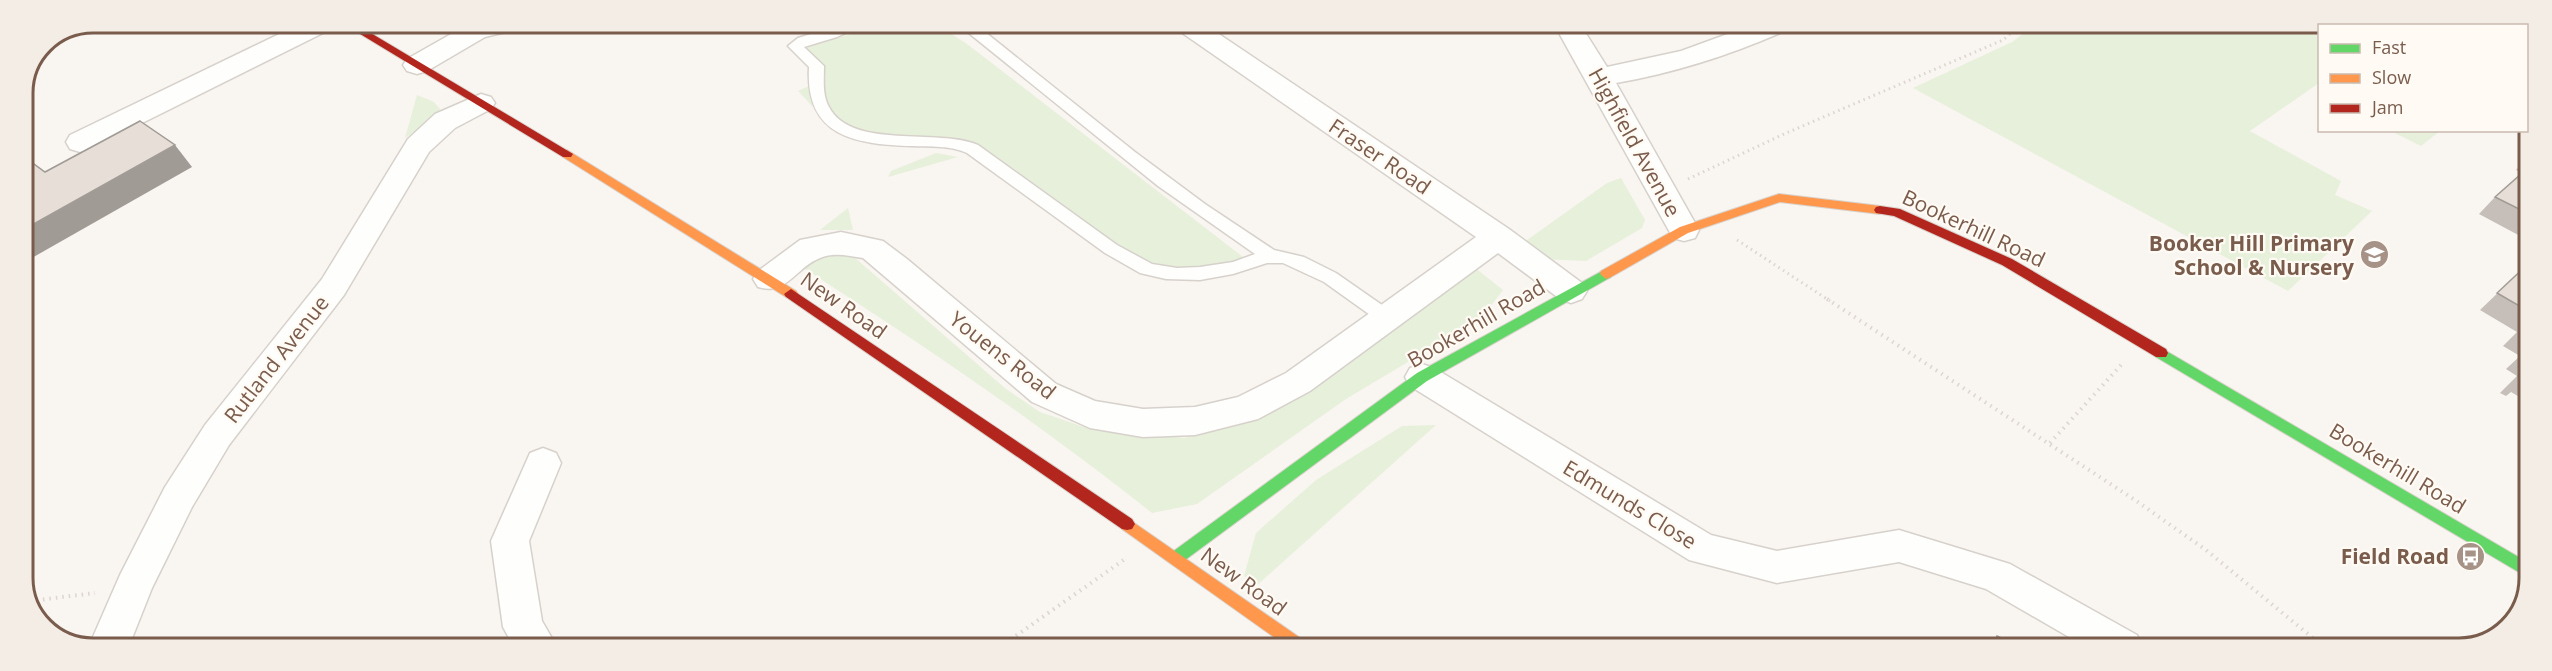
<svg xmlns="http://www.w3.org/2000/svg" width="2552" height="671" font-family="'Open Sans',sans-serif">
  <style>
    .green { fill: #e7f0db }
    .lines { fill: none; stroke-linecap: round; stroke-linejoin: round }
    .lane-casing { stroke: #d7d1cb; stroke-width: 3 }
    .street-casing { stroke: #d7d1cb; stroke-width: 3 }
    .fast-casing { stroke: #d9d2cb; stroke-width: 2 }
    .slow-casing { stroke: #d9d2cb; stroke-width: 2 }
    .jam-casing { stroke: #d9d2cb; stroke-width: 2 }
    .path-far1 { stroke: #dcd5d0; stroke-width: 3; stroke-dasharray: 1.5 4; stroke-linecap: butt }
    .path { stroke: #dcd5d0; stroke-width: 4; stroke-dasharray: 1.5 5; stroke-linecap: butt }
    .lane { fill: #fefefd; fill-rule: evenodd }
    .street { fill: #fefefd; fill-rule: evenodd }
    .fast { fill: #63d668; fill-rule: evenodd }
    .slow { fill: #ff974d; fill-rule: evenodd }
    .jam { fill: #b3261e; fill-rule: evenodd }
    .wall { fill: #c6bfb9 }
    .shaded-wall { fill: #a19b96 }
    .building { fill: #e6ded7; stroke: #a19b96; stroke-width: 1.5 }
    .labels { text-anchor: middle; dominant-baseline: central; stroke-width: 4.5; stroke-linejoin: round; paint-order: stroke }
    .street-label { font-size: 21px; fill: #7a5c4d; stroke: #fffaf3 }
    .poi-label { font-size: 21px; font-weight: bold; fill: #7a5c4d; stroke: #fffaf3; text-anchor: end }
    .rim { fill: none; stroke: #7a5c4d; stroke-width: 3 }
  </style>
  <rect width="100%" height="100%" fill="#f9f5f0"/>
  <!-- green -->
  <path class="green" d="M885 23H930L939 26 967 44 1243 257 1235 266 1151 273 970 151C930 139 886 152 846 134 828 126 812 105 798 91L826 78 800 50Z
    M2036 24 2352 25 2320 26 2319 83 2250 131 2341 181 2335 195 2372 211 2288 291 1913 88 2012 42Z
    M417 95 434 102 440 109 435 118 405 138Z
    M2391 131H2440L2421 146Z
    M936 153 958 157 888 177 891 171Z
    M1621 178 1645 220 1642 228 1586 261 1541 259 1523 243 1607 183Z
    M848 208 853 230H820Z
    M831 250 854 257 1006 389 1040 412 1084 427 1184 438 1235 423 1474 267 1503 290 1486 312 1418 356 1346 399 1197 504 1152 513C1040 424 922 344 802 267Z
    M1436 425 1256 586 1244 576 1256 533 1316 480 1402 426Z"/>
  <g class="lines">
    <defs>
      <path id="lane" d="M847 23H868L837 37 804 47 824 66C824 80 822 94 829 107 851 150 939 128 978 145L1117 245 1152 264 1177 268 1200 267 1233 262 1255 254 1158 186 970 34 952 23H971L980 28 1135 152 1205 204 1274 250 1304 257 1336 273 1392 312 1395 317 1392 322 1386 324 1380 322 1324 282 1283 263H1267L1233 274 1200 280 1166 279 1140 273 1105 253 967 153C950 145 930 147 912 146 855 144 805 137 809 67L788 46 798 38Z"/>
      <path id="street" d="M302 23H335L331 29 90 149 80 152 70 149 66 142 70 135Z
        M476 23H522L518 29 485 37 427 71 417 74 407 71 403 65 407 59 467 25Z
        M1174 24H1204L1509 229 1582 283 1587 291 1582 299 1571 303 1560 299 1498 253 1310 391 1258 419 1195 435 1143 437 1090 428 1032 402 863 258C849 256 834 252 820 258 796 267 787 296 758 287L753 279 758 271 800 240 841 232 883 241 907 259 1056 384 1095 401 1143 409 1195 407 1238 397 1286 373 1476 237 1178 30Z
        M1554 24H1580L1607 67 1681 51 1755 24H1791L1787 30C1733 54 1675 73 1616 83L1699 230 1695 238 1684 241 1673 238Z
        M481 94 491 97 495 103 491 109 455 128 429 152 344 295 229 445 192 507 152 588 129 646H89L120 575 165 487 205 425 322 279 408 139 435 114Z
        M1422 364 1434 368 1711 535 1777 551 1899 530 2010 564 2137 635 2143 648H2088L1986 589 1899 562 1777 583 1689 560 1410 386 1405 377 1410 368Z
        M543 448 556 453 561 463 529 541 542 621 557 647H514L503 627 491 541 530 453Z"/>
      <path id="fast" d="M1606 269 1612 274 1611 277 1427 381 1181 563 1176 565 1171 563 1168 558 1171 553 1417 373Z
        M2161 348 2527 562V577L2156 357 2154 353 2156 349Z"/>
      <path id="slow" d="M567 150 796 291 798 294 796 297H786L563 157 561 154 563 151Z
        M1779 194 1880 206 1886 210 1880 214 1780 202 1688 233 1611 277 1606 279 1600 274 1601 271 1680 227Z
        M1127 518 1306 642 1308 647H1288L1122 529 1119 524 1122 519Z"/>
      <path id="jam" d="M342 23H354L573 154 571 157H563Z
        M1880 206 1900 209 2012 259 2166 349 2168 353 2166 357H2156L2002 265 1894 216 1876 213 1874 210 1876 207Z
        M791 289 1132 519 1135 524 1132 529 1127 530 1122 529 786 297 784 294Z"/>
    </defs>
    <!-- lane casing -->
    <use href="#lane" class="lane-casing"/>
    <!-- street casing -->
    <use href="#street" class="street-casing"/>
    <!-- fast casing -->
    <use href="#fast" class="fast-casing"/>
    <!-- slow casing -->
    <use href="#slow" class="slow-casing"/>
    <!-- jam casing -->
    <use href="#jam" class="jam-casing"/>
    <!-- path-far1 -->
    <path class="path-far1" d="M1688 179 1784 134 2003 40 2021 24
      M1737 240 1830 301"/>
    <!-- path -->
    <path class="path" d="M1827 299 2135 500 2206 550 2325 648
      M2050 443 2122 364
      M30 601 95 593
      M1000 647 1125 559"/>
    <!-- lane -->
    <use href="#lane" class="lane"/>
    <!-- street -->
    <use href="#street" class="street"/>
    <!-- fast -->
    <use href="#fast" class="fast"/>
    <!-- slow -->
    <use href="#slow" class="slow"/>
    <!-- jam -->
    <use href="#jam" class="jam"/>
  </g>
  <!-- wall -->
  <path class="wall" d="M2529 156V231L2522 237 2479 214 2495 197 2522 173 2516 170Z
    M2529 263 2528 402 2511 392 2506 396 2500 393 2517 376 2506 369 2520 356 2503 346 2517 332 2480 310Z
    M1997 636 2022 648H1987Z"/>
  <!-- shaded-wall -->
  <path class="shaded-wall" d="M175 145 192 167 23 263V230Z"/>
  <!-- building -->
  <path class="building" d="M140 121 175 145 23 230V156L45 172Z
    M2529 167V214L2495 197Z
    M2529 263 2528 311 2497 293Z
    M2528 321V333L2521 329Z
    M2528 348V355L2524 352Z
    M2528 366V376L2524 379 2518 376Z
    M1997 636 2022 648H1992Z"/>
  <!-- icons -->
  <defs>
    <symbol id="school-disc" viewBox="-11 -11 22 22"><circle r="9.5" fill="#a69286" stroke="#fffaf3"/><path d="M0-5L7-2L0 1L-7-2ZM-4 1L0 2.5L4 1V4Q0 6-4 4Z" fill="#fff"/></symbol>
    <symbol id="bus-disc" viewBox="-11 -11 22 22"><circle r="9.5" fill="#a69286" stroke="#fffaf3"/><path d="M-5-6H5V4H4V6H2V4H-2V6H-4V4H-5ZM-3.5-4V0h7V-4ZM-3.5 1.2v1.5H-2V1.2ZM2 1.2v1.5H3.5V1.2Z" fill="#fff"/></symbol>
  </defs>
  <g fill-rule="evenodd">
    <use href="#school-disc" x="2358" y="238" width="33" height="33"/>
    <use href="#bus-disc" x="2454" y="540" width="33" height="33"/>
  </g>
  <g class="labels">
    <!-- street labels -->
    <g class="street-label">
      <text transform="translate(1635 142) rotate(61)">Highfield Avenue</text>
      <text transform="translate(1380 156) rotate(34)">Fraser Road</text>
      <text transform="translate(1974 228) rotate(25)">Bookerhill Road</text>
      <text transform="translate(844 305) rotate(35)">New Road</text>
      <text transform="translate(1476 323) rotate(-30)">Bookerhill Road</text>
      <text transform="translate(1003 355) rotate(38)">Youens Road</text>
      <text transform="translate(276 359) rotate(-52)">Rutland Avenue</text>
      <text transform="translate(2398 468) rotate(31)">Bookerhill Road</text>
      <text transform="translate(1630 504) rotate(31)">Edmunds Close</text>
      <text transform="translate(1244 581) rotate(36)">New Road</text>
    </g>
    <!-- poi labels -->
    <g class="poi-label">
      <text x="2354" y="243">Booker Hill Primary<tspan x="2354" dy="24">School &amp; Nursery</tspan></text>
      <text x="2449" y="556">Field Road</text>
    </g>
  </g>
  <!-- crop -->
  <path d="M0 0H2552V671H0ZM93 33H2459A60 60 0 0 1 2519 93V578A60 60 0 0 1 2459 638H93A60 60 0 0 1 33 578V93A60 60 0 0 1 93 33Z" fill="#f4ede6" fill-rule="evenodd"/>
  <path class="rim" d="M93 33H2459A60 60 0 0 1 2519 93V578A60 60 0 0 1 2459 638H93A60 60 0 0 1 33 578V93A60 60 0 0 1 93 33Z"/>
  <!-- legend -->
  <rect x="2318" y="24" width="210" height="108" fill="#fffaf3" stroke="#cabbb1" stroke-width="1.5"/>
  <rect x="2330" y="44" width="30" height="9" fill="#63d668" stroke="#cabbb1" stroke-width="1.5"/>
  <text x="2372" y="54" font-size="18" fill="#7a5c4d">Fast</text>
  <rect x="2330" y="74" width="30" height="9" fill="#ff974d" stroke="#cabbb1" stroke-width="1.5"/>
  <text x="2372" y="84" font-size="18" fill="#7a5c4d">Slow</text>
  <rect x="2330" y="104" width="30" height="9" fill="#b3261e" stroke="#cabbb1" stroke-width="1.5"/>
  <text x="2372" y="114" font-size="18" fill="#7a5c4d">Jam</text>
</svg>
